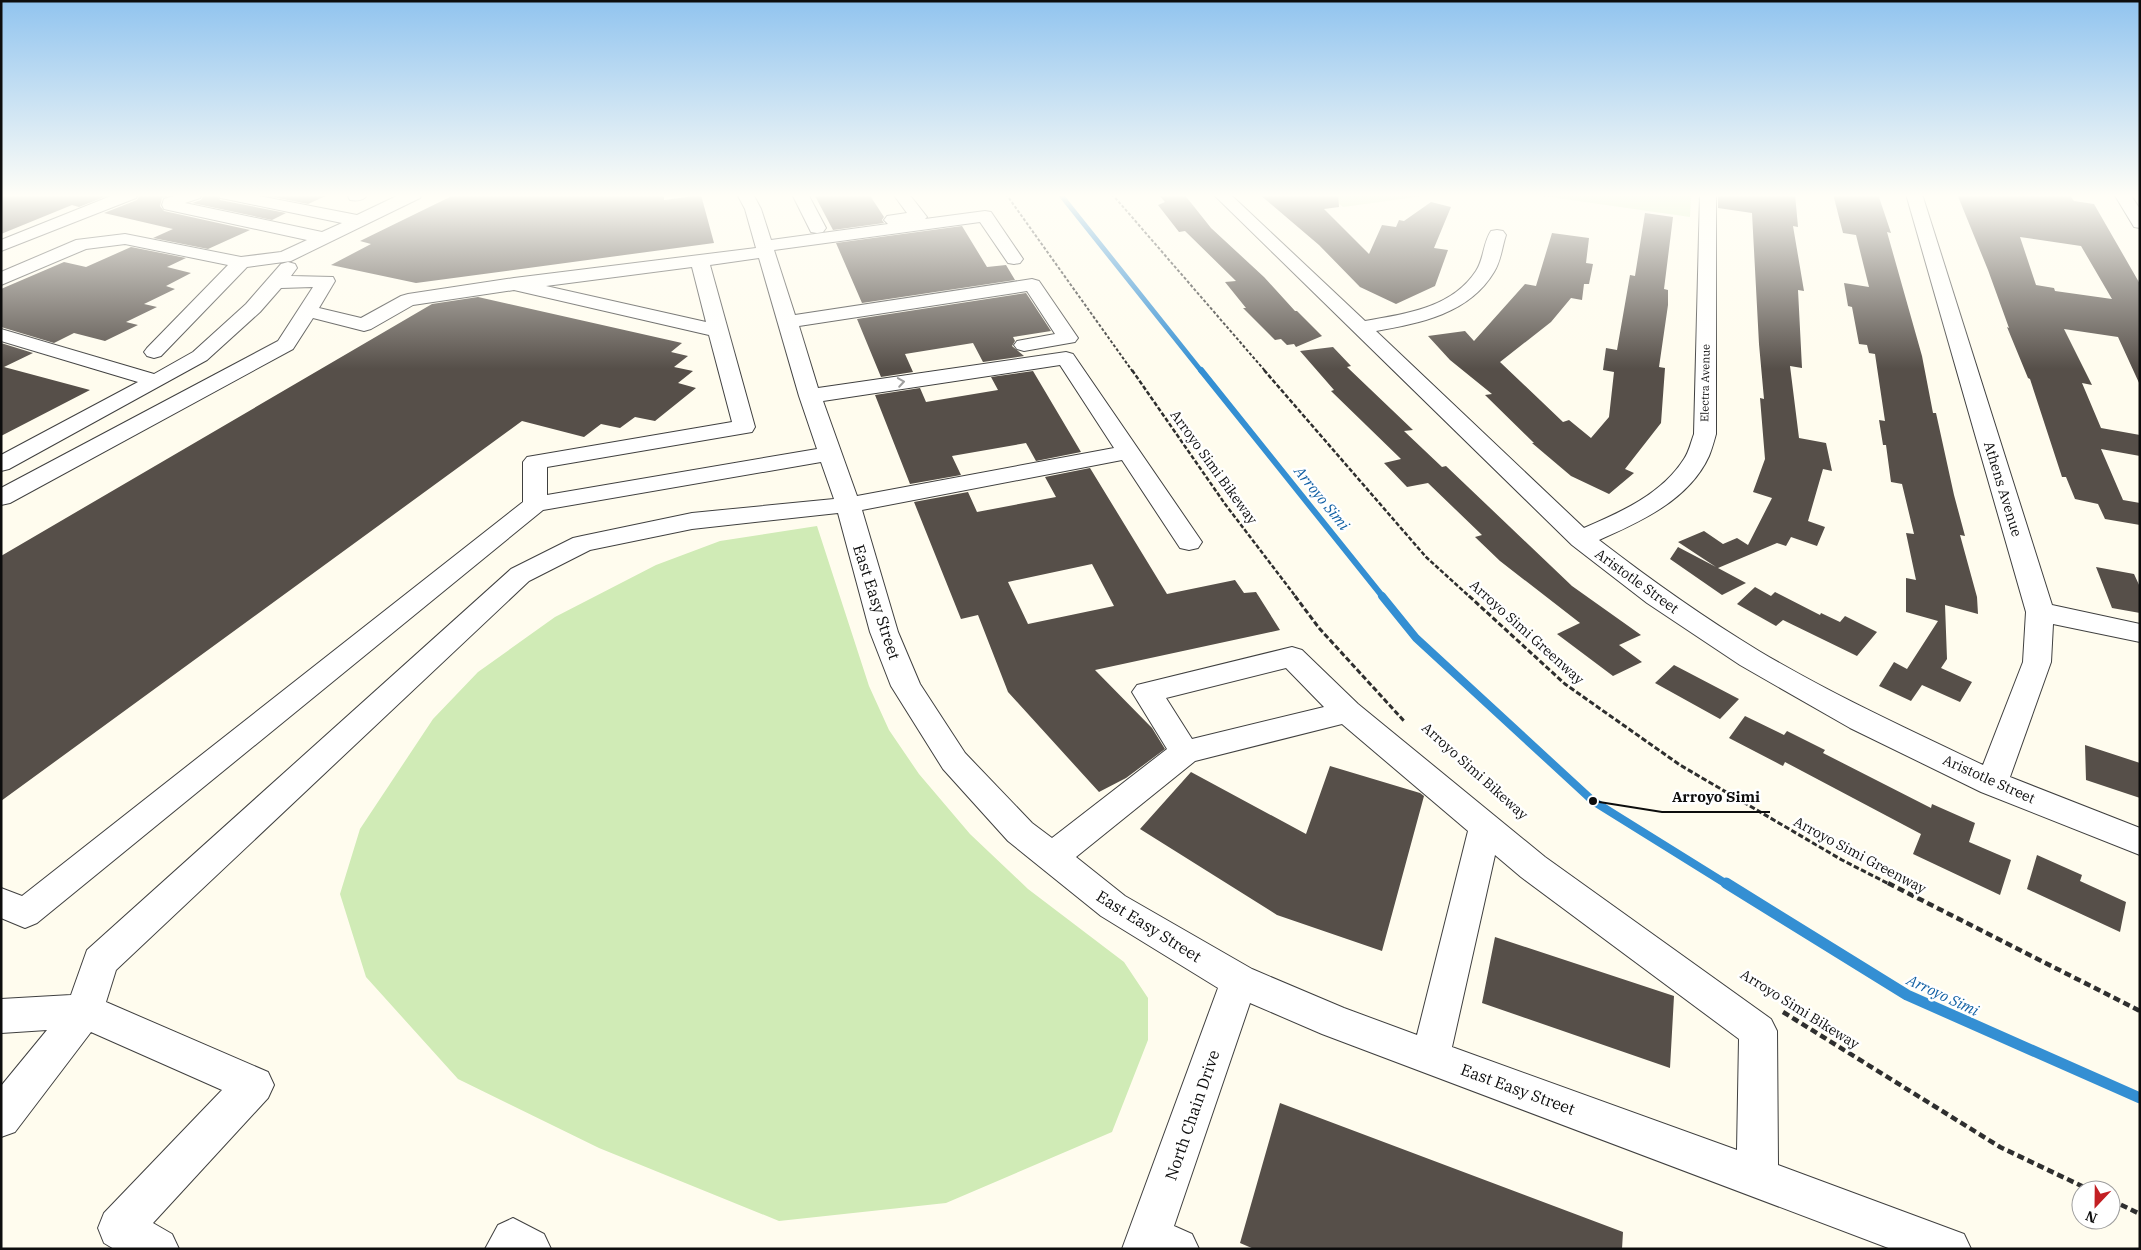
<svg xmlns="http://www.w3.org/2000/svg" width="2141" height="1250" font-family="'IBM Plex Serif',serif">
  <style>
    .green { fill: #d0ebb6 }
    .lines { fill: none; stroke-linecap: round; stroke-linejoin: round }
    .stream-far3 { stroke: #348fd3; stroke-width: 5 }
    .stream-far2 { stroke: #348fd3; stroke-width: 6 }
    .stream-far1 { stroke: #348fd3; stroke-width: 8 }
    .stream { stroke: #348fd3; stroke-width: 11 }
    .building { fill: #564f49; fill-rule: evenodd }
    .minor-casing { stroke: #404040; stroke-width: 2 }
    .path-far3 { stroke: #2f2f2f; stroke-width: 2; stroke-dasharray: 3 2; stroke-linecap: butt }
    .path-far2 { stroke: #2f2f2f; stroke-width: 2.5; stroke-dasharray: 4.5 2; stroke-linecap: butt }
    .path-far1 { stroke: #2f2f2f; stroke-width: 3; stroke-dasharray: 5.5 2.5; stroke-linecap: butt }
    .path { stroke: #2f2f2f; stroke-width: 4.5; stroke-dasharray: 7 4; stroke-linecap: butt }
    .minor { fill: #fff; fill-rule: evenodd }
    .oneway { stroke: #9e9e9e }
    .labels { text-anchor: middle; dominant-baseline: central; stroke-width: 5; stroke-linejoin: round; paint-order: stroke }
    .far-street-label { font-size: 11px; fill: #0d0d0d; stroke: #fff }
    .street-label { font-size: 14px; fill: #0d0d0d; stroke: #fff }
    .water-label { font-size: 15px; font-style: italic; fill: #1160a4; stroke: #fff }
    .near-street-label { font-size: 16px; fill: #0d0d0d; stroke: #fff }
    .leader { fill: none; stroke: #0d0d0d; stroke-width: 2 }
    .callout-dot { fill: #0d0d0d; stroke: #fff; stroke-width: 2 }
    .callout-label { font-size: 15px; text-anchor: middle; font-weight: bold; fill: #0d0d0d; stroke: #fff; stroke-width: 5; stroke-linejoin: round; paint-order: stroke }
  </style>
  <rect width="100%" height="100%" fill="#fffcee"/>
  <!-- green -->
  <path class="green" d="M1327 194H1438L1343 207Z
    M1529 194H1691L1690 217Z
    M817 526 869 686 889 730 919 774 970 834 1028 889 1124 962 1148 998V1040L1112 1132 946 1203 779 1221 599 1148 458 1079 366 977 340 894 360 829 433 719 478 672 555 617 656 565 720 541Z"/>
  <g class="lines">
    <!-- stream-far3 -->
    <path class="stream-far3" d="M1060 194 1202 372"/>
    <!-- stream-far2 -->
    <path class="stream-far2" d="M1201 370 1383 597"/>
    <!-- stream-far1 -->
    <path class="stream-far1" d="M1382 596 1416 638 1593 801 1728 885"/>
    <!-- stream -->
    <path class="stream" d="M1726 883 1907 995 2140 1098"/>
  </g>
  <!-- building -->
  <path class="building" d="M1 194H112L79 207 72 205 1 234Z
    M140 194H174L162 198 160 206 164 211 250 230 208 249 153 238 173 229 104 213 137 200Z
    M204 194H216L220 200 286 213 272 220 192 203 201 200Z
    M258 194H330L308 204Z
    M456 194H664V200L701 195 714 243 416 283 331 265 371 244 360 241Z
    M814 194H869L884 217 882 220 884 223 833 230Z
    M1158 194H1184L1211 228 1264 277 1295 311H1297L1322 336 1296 347 1294 344 1287 345 1281 339 1275 340 1243 308H1246L1225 282 1236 281 1185 231 1179 232 1158 205 1165 202Z
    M1259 194H1338L1339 207 1324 209 1369 254 1382 225 1396 227 1399 220 1404 221 1431 202 1451 207 1434 248 1448 250 1435 286 1396 304 1360 287 1319 245Z
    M1718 194H1795L1798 227 1793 226 1804 291 1798 290 1802 368 1790 366 1799 438 1826 443 1832 471 1823 469 1808 521 1825 527 1817 546 1791 537 1786 546 1777 543 1718 568 1746 583 1722 595 1670 559 1678 547 1716 567 1678 542 1704 531 1723 544 1737 538 1748 545 1772 498 1753 492 1765 459 1760 398 1764 399 1759 344 1752 213 1718 208Z
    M1833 194H1878L1891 233 1887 232 1922 356 1933 413H1936L1954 495 1965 536 1960 535 1977 597 1978 614 1945 605 1947 659 1941 668 1972 682 1960 702 1922 685 1911 701 1879 686 1894 662 1907 669 1938 621 1906 612V578L1916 580 1906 533 1914 534 1902 484 1891 482 1886 445H1883L1879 420 1885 421 1875 354 1869 353 1867 345 1859 344 1852 307 1848 306 1844 283 1869 287 1856 235 1843 233Z
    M1957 194H2069L2074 201 2094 204 2140 284V385L2118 337 2064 329 2092 385 2082 383 2101 428 2140 435V456L2101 449 2123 500 2140 503V525L2105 519 2098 504 2075 499 2066 477H2062L2030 379 2028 378 2007 327 2009 328 1988 270ZM2020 237 2081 246 2112 299 2055 291 2054 288 2036 285Z
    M1645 213 1673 217 1664 289 1668 290V305L1659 367 1665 368 1661 423 1625 469 1634 473 1609 494 1571 476 1532 443H1534L1485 395 1492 394 1450 360 1428 336 1465 331 1474 341 1525 284 1536 286 1552 233 1589 238 1586 263 1593 264 1589 284H1584L1582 300 1571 298 1551 322 1500 362 1563 422 1569 420 1591 438 1609 417 1614 372 1603 370 1606 348 1617 350 1630 275 1635 276Z
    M962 226 987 267 1006 265 1015 280 862 303 836 243Z
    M131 247 186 258 167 267 191 273 166 286 175 289 144 304 157 307 126 322 138 325 105 341 74 333 54 343 1 327V289L64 262 86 267Z
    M1026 293 1051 331 1013 337 1015 341 1012 346 1024 356 983 362 973 343 905 354 913 372 881 377 857 319Z
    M478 297 682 343 671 352 688 356 674 367 693 371 678 383 696 388 655 421 635 417 620 428 601 424 584 437 522 421 1 801V556L432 304Z
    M1 343 33 353 4 367 90 390 1 436Z
    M1333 347 1351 366 1347 367 1413 430 1404 431 1442 467 1446 466 1572 586 1641 635 1619 645 1642 662 1613 676 1557 634 1580 623 1500 561 1475 537 1482 535 1428 483 1407 487 1384 463 1401 459 1331 391 1334 390 1300 351Z
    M1033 371 1081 452 1036 461 1026 443 952 456 961 475 910 484 875 395 920 388 926 402 998 390 991 377Z
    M1090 468 1167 594 1235 580 1244 593 1256 592 1280 630 1095 670 1152 728 1165 749 1126 778 1099 792 1008 692 978 615 961 619 914 502 968 492 977 512 1056 497 1045 477ZM1092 564 1114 606 1028 624 1008 582Z
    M2096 567 2134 574 2140 587V613L2112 608Z
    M1755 587 1771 596 1775 592 1820 615 1821 613 1840 622 1845 616 1877 632 1857 656 1783 620 1776 626 1737 604Z
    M1674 665 1739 699 1720 719 1655 683Z
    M1745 716 1784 735 1787 731 1825 750 1823 753 1931 808 1932 804 1975 823 1969 842 2011 860 2000 895 1913 854 1921 834 1785 762 1783 766 1729 738Z
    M2085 745 2140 763V798L2086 780Z
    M1330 766 1420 793 1424 796 1382 951 1277 915 1140 829 1191 772 1306 834Z
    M2037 855 2082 875 2080 881 2126 902 2120 932 2027 889Z
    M1495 937 1674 996 1670 1068 1482 1003Z
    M1280 1103 1623 1232 1622 1249H1254L1240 1243Z"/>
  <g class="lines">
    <defs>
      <path id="minor" d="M116 194H138L136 198 1 251V240Z
        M179 194H202L200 198 185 203 322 232 342 223 226 199 220 198 218 194H249L357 215 401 194H422L420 198 291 261 247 267 161 356 154 358 147 356 144 352 147 348 228 265 125 244 86 249 1 285V272L76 240 125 234 241 257 281 252 307 240 164 209 162 205 164 199Z
        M349 194H368C364 201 357 201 350 200L348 196Z
        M737 194H753L761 209 771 240 888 224 884 220 887 216 907 213 893 194H909L927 217 925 219 985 211 991 212 1023 259 1020 263 1014 264 1008 263 980 222 774 250 795 315 1032 279 1039 281 1078 338 1075 342 1024 351 1017 349 1014 345 1017 341 1055 334 1027 291 799 326 818 388 1066 352 1073 354 1202 542 1198 548 1189 550 1180 548 1122 460 862 510 898 632 920 684 965 753 1032 823 1052 838 1167 749 1132 692 1137 685 1292 647 1302 650 1358 704 1545 857 1771 1019 1777 1031 1778 1165 1964 1234 1971 1249H1891L1322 1034 1250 1003 1174 1226 1192 1234 1199 1249H1122L1218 988 1101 916 1008 841 943 769 891 686 870 632 838 513 692 529 590 550 529 581 116 970 106 1002 268 1072 274 1085 268 1098 153 1223 172 1234 179 1249H114L104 1243 98 1228 104 1213 222 1090 91 1032 15 1132 1 1137V1086L47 1030 1 1033V999L71 995 87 950 511 569 573 538 582 536 692 513 834 499 821 462 543 510 37 923 25 928 1 918V888L22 896 523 502V462L527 457 732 422 709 335 514 290 413 305 371 329 364 331 313 318 293 349 10 503 1 505V488L278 341 313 287 281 288 260 312 207 360 9 469 1 471V455L138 382 1 341V329L154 374 193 352 246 304 281 264 288 262 295 264 297 268 291 276 333 277 335 281 319 308 361 318 401 296 408 294 514 278 756 248 745 209ZM759 258 799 396 817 449 547 495V467L752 432 755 427 710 265ZM692 267 706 322 546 286ZM1060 365 1114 448 857 496 823 401ZM1286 668 1324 707 1192 739 1166 698ZM1342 724 1468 831 1417 1035 1344 1008 1252 969 1125 896 1076 857 1195 761ZM1495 855 1521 877 1739 1039 1737 1150 1452 1047Z
        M792 194H808L826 228 823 232 817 233 811 232Z
        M1213 194H1230L1365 321C1405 314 1452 308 1476 271 1484 259 1483 243 1491 231L1497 230 1503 231 1506 235C1502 247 1501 261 1494 272 1469 314 1420 323 1376 331L1584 528C1621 512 1662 494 1684 459 1689 452 1691 442 1694 434L1700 194H1716V434C1714 441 1712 449 1709 456 1689 500 1640 522 1599 540 1651 580 1703 617 1759 651 1831 694 1907 729 1983 765L2023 662 2026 612 1906 194H1922L2052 605 2140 624V642L2053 624 2051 662 2010 777 2140 828V855L1981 792 1850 728 1740 665 1647 603 1572 545Z
        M2114 194H2130L2140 209V228L2134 227Z
        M513 1218 544 1234 551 1249H485L498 1225Z"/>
    </defs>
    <!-- minor casing -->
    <use href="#minor" class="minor-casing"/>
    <!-- path-far3 -->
    <path class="path-far3" d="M1006 194 1133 372
      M1112 194 1266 372"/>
    <!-- path-far2 -->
    <path class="path-far2" d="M1132 370 1225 504 1296 597
      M1264 370 1426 557 1470 597"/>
    <!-- path-far1 -->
    <path class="path-far1" d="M1295 596 1319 628 1404 721
      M1469 596 1565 684 1680 765 1842 860 1891 885"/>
    <!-- path -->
    <path class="path" d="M1888 883 2140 1011
      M1783 1012 2000 1147 2090 1190
      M2111 1200 2140 1214"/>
    <!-- minor -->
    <use href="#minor" class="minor"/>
  </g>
  <!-- one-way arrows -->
  <defs><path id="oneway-chevron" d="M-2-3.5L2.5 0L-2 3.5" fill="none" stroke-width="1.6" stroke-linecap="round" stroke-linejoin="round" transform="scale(1.25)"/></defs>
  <use class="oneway" href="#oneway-chevron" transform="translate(901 382) rotate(-9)"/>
  <!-- sky -->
  <linearGradient id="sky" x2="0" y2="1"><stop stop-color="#91c4ef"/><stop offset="0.53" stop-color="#fffef7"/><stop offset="1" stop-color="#fffef7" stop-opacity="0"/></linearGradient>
  <rect width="2141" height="369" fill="url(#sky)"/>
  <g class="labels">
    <!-- far-street labels -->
    <g class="far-street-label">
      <text transform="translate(1705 383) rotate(-89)">Electra Avenue</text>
    </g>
    <!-- street labels -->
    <g class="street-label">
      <text transform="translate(1214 467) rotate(54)">Arroyo Simi Bikeway</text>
      <text transform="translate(2003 489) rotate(73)">Athens Avenue</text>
      <text transform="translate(1637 581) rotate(36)">Aristotle Street</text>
      <text transform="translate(1527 632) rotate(42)">Arroyo Simi Greenway</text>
      <text transform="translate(1475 771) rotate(42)">Arroyo Simi Bikeway</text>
      <text transform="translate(1989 779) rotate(24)">Aristotle Street</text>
      <text transform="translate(1860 855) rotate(28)">Arroyo Simi Greenway</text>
      <text transform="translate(1800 1009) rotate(32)">Arroyo Simi Bikeway</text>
    </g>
    <!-- water labels -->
    <g class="water-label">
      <text transform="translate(1322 498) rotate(51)">Arroyo Simi</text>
      <text transform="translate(1943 995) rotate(25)">Arroyo Simi</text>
    </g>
    <!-- near-street labels -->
    <g class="near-street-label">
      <text transform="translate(877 602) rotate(72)">East Easy Street</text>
      <text transform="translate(1149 926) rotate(32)">East Easy Street</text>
      <text transform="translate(1518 1089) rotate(20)">East Easy Street</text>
      <text transform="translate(1192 1115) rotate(-71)">North Chain Drive</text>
    </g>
  </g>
  <!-- callouts -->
  <path class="leader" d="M1593 801L1662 812H1770"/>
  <circle class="callout-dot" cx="1593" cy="801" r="5"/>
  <g class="callout-label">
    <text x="1716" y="802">Arroyo Simi</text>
  </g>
  <!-- border -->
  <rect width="2141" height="1250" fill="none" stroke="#0d0d0d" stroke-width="5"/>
  <!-- north arrow -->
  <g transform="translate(2096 1205) rotate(202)"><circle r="24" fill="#ffffff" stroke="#9e9e9e"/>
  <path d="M0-4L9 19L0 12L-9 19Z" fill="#c31f23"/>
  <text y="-8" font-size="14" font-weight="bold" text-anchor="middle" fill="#0d0d0d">N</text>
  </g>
</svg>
